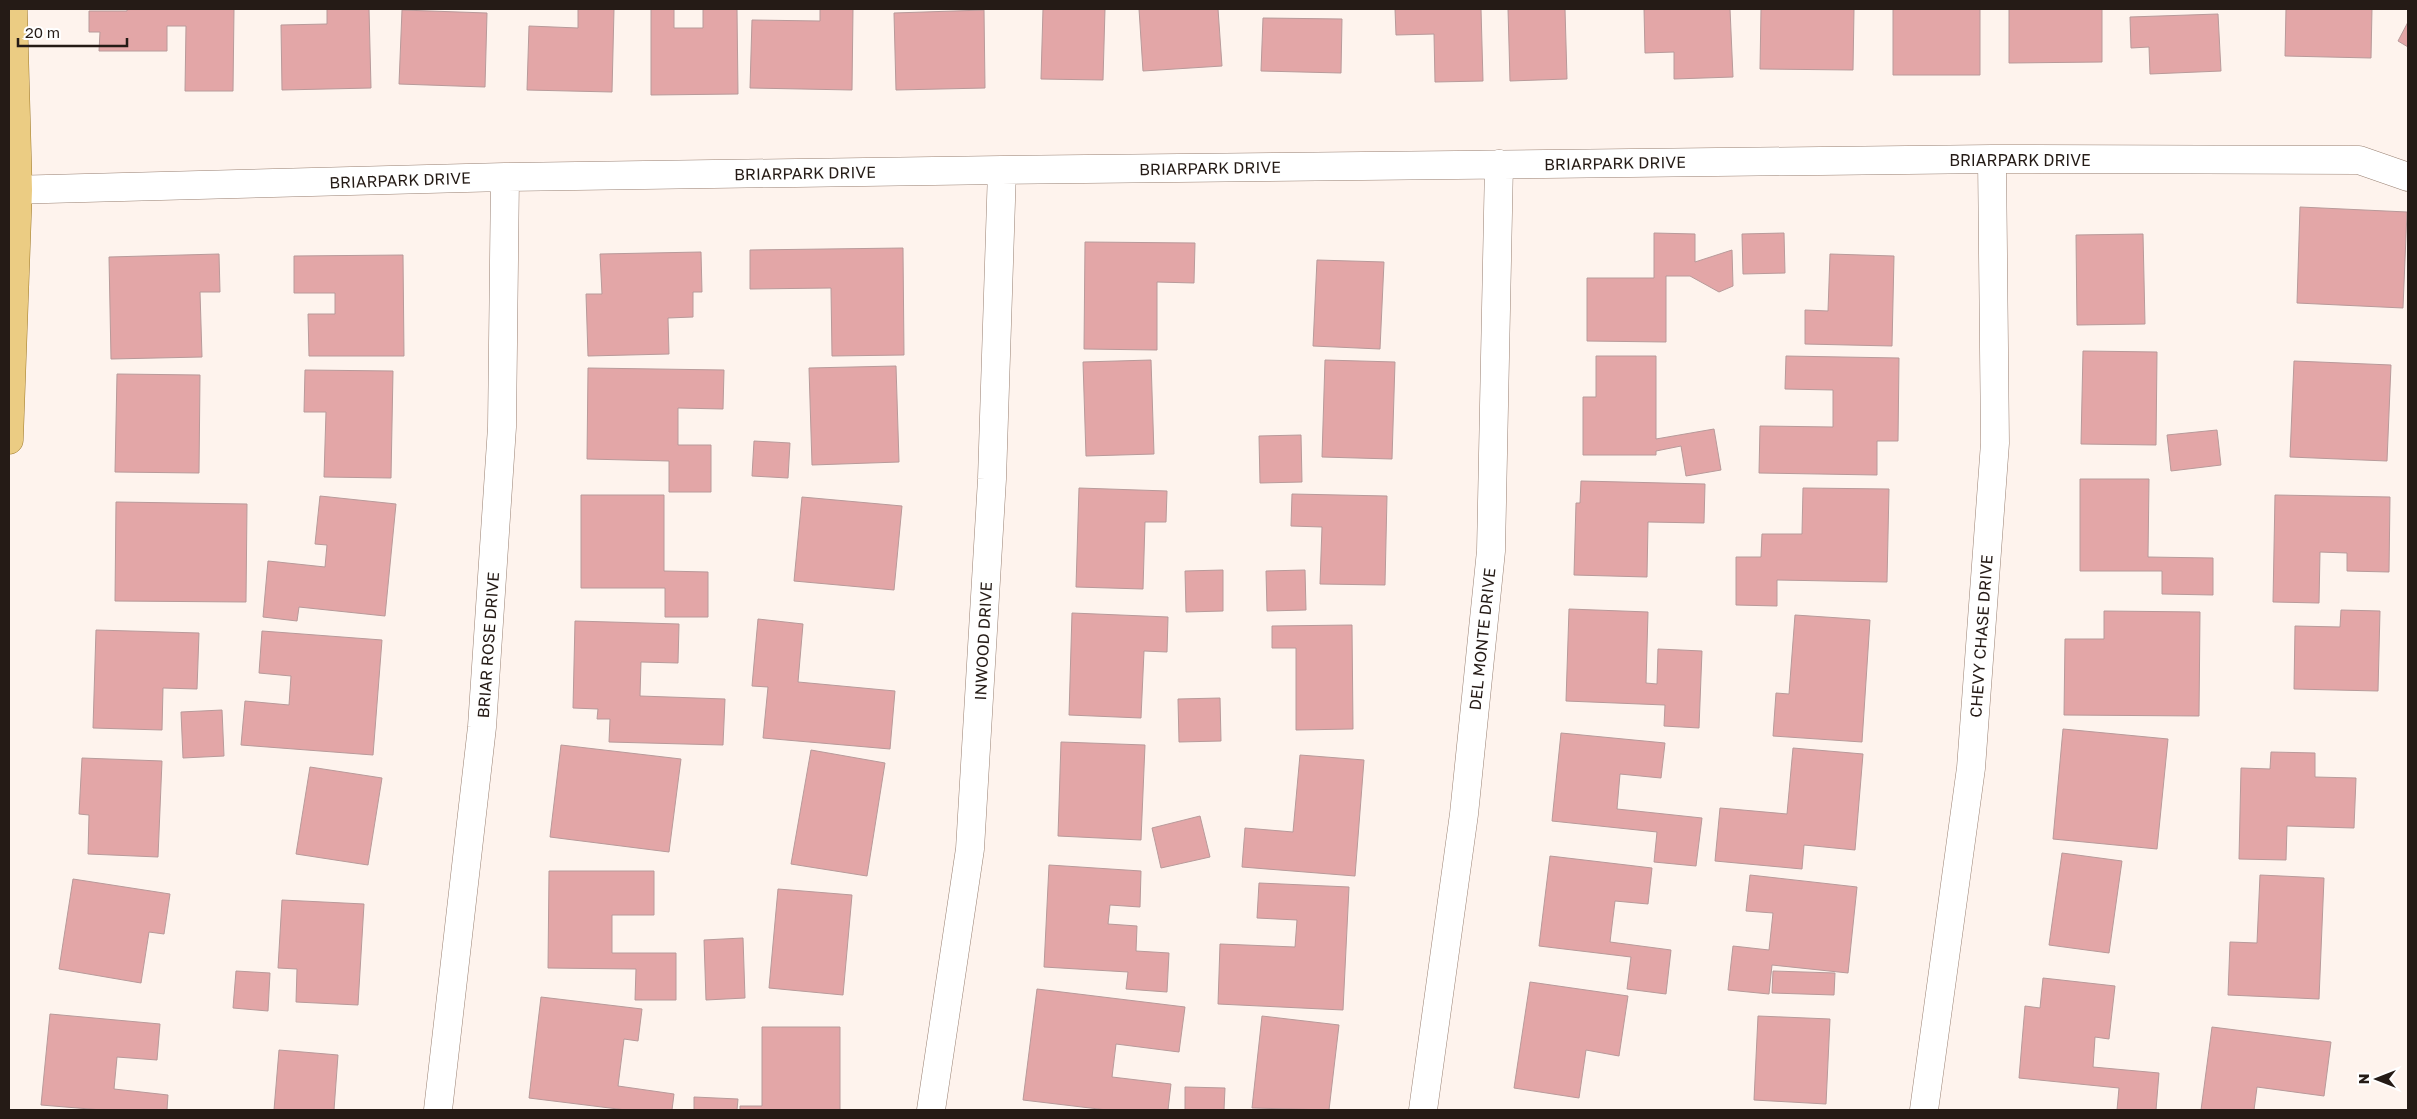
<svg xmlns="http://www.w3.org/2000/svg" width="2417" height="1119" font-family="'Golos Text',sans-serif">
  <style>
    .building { fill: #e3a6a7; stroke: #b89a9a }
    .lines { fill: none; stroke-linecap: round; stroke-linejoin: round }
    .minor-casing { stroke: #998173; stroke-width: 29 }
    .major-casing { stroke: #9d7828; stroke-width: 29 }
    .minor { stroke: #fff; stroke-width: 28 }
    .major { stroke: #ebcc83; stroke-width: 28 }
    .labels { text-anchor: middle; dominant-baseline: central; stroke-width: 5; stroke-linejoin: round; paint-order: stroke }
    .street-label { font-size: 16px; fill: #251b16; stroke: #fff }
  </style>
  <rect width="100%" height="100%" fill="#fef3ed"/>
  <!-- building -->
  <path class="building" d="M127 9H234L233 91H185L186 26H167V51H99L100 32H89V11H127Z
    M327 9H369L371 88 282 90 281 25 327 24Z
    M578 9H614L612 92 527 90 529 26 578 28Z
    M651 9H674V28H703V9H737L738 94 651 95Z
    M820 9H853L852 90 750 88 752 20 820 21Z
    M1043 9H1105L1103 80 1041 79Z
    M1139 9H1218L1222 66 1143 71Z
    M1395 9H1481L1483 81 1435 82 1434 34 1396 35Z
    M1508 9H1565L1567 79 1510 81Z
    M1644 9H1730L1733 77 1674 79V52L1645 53Z
    M1761 9H1854L1853 70 1760 69Z
    M1893 9H1980V75H1893Z
    M2009 9H2102V62L2009 63Z
    M2286 9H2372L2371 58 2285 56Z
    M402 10 487 13 485 87 399 84Z
    M984 10 985 88 896 90 894 13Z
    M2218 14 2221 71 2150 74 2149 47 2131 48 2130 17Z
    M1263 18 1342 19 1341 73 1261 71Z
    M2408 22V47L2398 41Z
    M2300 207 2407 212 2403 308 2297 303Z
    M1654 233 1695 234V262L1732 250 1733 286 1719 292 1690 276H1666V342L1587 341V278H1654Z
    M1784 233 1785 273 1743 274 1742 234Z
    M2143 234 2145 324 2077 325 2076 235Z
    M1085 242 1195 243 1194 283 1157 282V350L1084 349Z
    M903 248 904 355 832 356 831 288 750 289V250Z
    M701 252 702 292H693V317L668 318 669 354 588 356 586 294H602L600 254Z
    M219 254 220 292H200L202 357 111 359 109 257Z
    M1830 254 1894 256 1892 346 1805 344V310L1828 311Z
    M403 255 404 356H309L308 314H335V293H294V256Z
    M1317 260 1384 262 1380 349 1313 346Z
    M2083 351 2157 352 2156 445 2081 444Z
    M1596 356H1656V439L1714 429 1721 470 1686 476 1681 446 1656 451V455H1583V397H1596Z
    M1786 356 1899 358 1898 441H1877V475L1759 473 1760 426 1833 427V390L1785 389Z
    M1151 360 1154 454 1086 456 1083 362Z
    M1325 360 1395 362 1392 459 1322 457Z
    M2294 361 2391 365 2387 461 2290 457Z
    M896 366 899 462 812 465 809 368Z
    M588 368 724 370 723 409 678 408V445H711V492H669V461L587 459Z
    M305 370 393 371 391 478 324 477 326 412H304Z
    M117 374 200 375 199 473 115 472Z
    M2217 430 2221 465 2171 471 2167 435Z
    M1301 435 1302 482 1260 483 1259 436Z
    M754 441 790 443 788 478 752 476Z
    M2080 479H2149L2148 557 2213 558V595L2162 594V571H2080Z
    M1581 481 1705 484 1704 523 1648 522 1647 577 1574 575 1576 503H1580Z
    M1079 488 1167 491 1166 522H1145L1143 589 1076 587Z
    M1803 488 1889 489 1887 582 1777 580V606L1736 605V557H1761L1762 534H1802Z
    M1292 494 1387 496 1385 585 1320 584 1322 527 1291 526Z
    M581 495H664V571L708 572V617H665V588H581Z
    M2275 495 2390 497 2389 572 2347 571V553L2320 552 2319 603 2273 602Z
    M320 496 396 504 385 616 299 607 297 621 263 617 268 561 325 567 327 545 315 544Z
    M802 497 902 506 894 590 794 581Z
    M116 502 247 504 246 602 115 601Z
    M1223 570V611L1186 612 1185 571Z
    M1305 570 1306 610 1267 611 1266 571Z
    M1569 609 1648 612 1646 683 1657 684 1658 649 1702 651 1699 728 1664 726 1665 705 1566 701Z
    M2341 610 2380 611 2378 691 2294 689 2295 626 2340 627Z
    M2104 611 2200 612 2199 716 2064 715 2065 639H2104Z
    M1072 613 1168 617 1167 652 1144 651 1141 718 1069 715Z
    M1795 615 1870 620 1862 742 1773 736 1776 693 1789 694Z
    M758 619 803 624 798 682 895 691 890 749 763 738 768 687 752 686Z
    M575 621 679 624 678 663 641 662 640 696 725 699 723 745 609 742 610 719H597L598 709 573 708Z
    M1352 625 1353 729 1296 730V648H1272V626Z
    M96 630 199 633 197 689 163 688 162 730 93 728Z
    M262 631 382 640 373 755 241 745 245 701 289 705 291 676 259 673Z
    M1220 698 1221 741 1179 742 1178 699Z
    M222 710 224 756 183 758 181 712Z
    M2063 729 2168 739 2157 849 2053 839Z
    M1561 733 1665 743 1661 778 1620 774 1617 809 1702 818 1696 866 1654 862 1657 832 1552 821Z
    M1061 742 1145 745 1141 840 1058 836Z
    M561 745 681 759 669 852 550 837Z
    M1793 748 1863 754 1855 850 1804 845 1802 869 1715 861 1720 808 1787 814Z
    M811 750 885 763 867 876 791 864Z
    M2271 752 2315 753V777L2356 778 2354 828 2287 826 2286 860 2239 859 2241 768 2270 769Z
    M1300 755 1364 760 1355 876 1242 867 1245 828 1293 832Z
    M82 758 162 761 158 857 88 854 89 815 79 814Z
    M310 767 382 778 368 865 296 854Z
    M1200 816 1210 857 1161 868 1152 828Z
    M2062 853 2122 861 2109 953 2049 945Z
    M1550 856 1652 868 1648 904 1615 901 1610 942 1671 950 1666 994 1627 989 1631 957 1539 946Z
    M1049 865 1141 871 1140 907 1110 905 1108 924 1137 926 1136 951 1169 953 1167 992 1126 989 1128 972 1044 967Z
    M549 871H654V915H612V953H676V1000H635L636 969 548 968Z
    M1750 875 1857 887 1848 973 1772 965 1769 994 1728 990 1733 946 1769 950 1773 913 1746 911Z
    M2260 875 2324 878 2319 999 2228 995 2230 942 2257 943Z
    M73 879 170 894 164 934 149 932 141 983 59 969Z
    M1259 883 1349 887 1343 1010 1218 1004 1220 944 1295 947 1297 920 1257 918Z
    M778 889 852 895 843 995 769 988Z
    M282 900 364 904 358 1005 296 1002 297 969 278 968Z
    M743 938 745 998 706 1000 704 940Z
    M236 971 270 973 268 1011 233 1008Z
    M1773 971 1835 973 1834 995 1772 993Z
    M2043 978 2115 986 2109 1039 2095 1037 2093 1067 2159 1073 2156 1110H2117L2119 1088 2019 1078 2025 1006 2040 1008Z
    M1530 982 1628 996 1619 1056 1586 1050 1579 1098 1514 1088Z
    M1037 989 1185 1007 1179 1052 1116 1044 1112 1077 1171 1084 1168 1110H1107L1023 1100Z
    M541 997 642 1009 638 1041 624 1039 618 1086 674 1094 672 1110H626L529 1098Z
    M50 1014 160 1024 157 1060 117 1057 114 1089 168 1095 167 1110H102L41 1105Z
    M1262 1016 1339 1025 1329 1110 1252 1108Z
    M1758 1016 1830 1019 1826 1104 1754 1100Z
    M762 1027H840V1110H740V1106H762Z
    M2212 1027 2331 1042 2324 1096 2257 1087 2254 1110H2201Z
    M279 1050 338 1055 334 1110H274Z
    M1185 1087 1225 1088 1224 1110H1185Z
    M694 1097 738 1099 737 1110H694Z"/>
  <g class="lines">
    <defs>
      <path id="minor" d="M9 190 505 177 1002 170 1992 159 2359 160 2408 177
        M438 1110 482 727 502 427 505 177
        M931 1110 970 849 992 479 1002 170
        M1423 1110 1464 814 1491 551 1499 164
        M1924 1110 1971 768 1995 443 1992 159"/>
      <path id="major" d="M9 440 18 190 13 9"/>
    </defs>
    <!-- minor casing -->
    <use href="#minor" class="minor-casing"/>
    <!-- major casing -->
    <use href="#major" class="major-casing"/>
    <!-- minor -->
    <use href="#minor" class="minor"/>
    <!-- major -->
    <use href="#major" class="major"/>
  </g>
  <g class="labels">
    <!-- street labels -->
    <g class="street-label">
      <text x="2020" y="160">BRIARPARK DRIVE</text>
      <text transform="translate(1615 163) rotate(-1)">BRIARPARK DRIVE</text>
      <text transform="translate(1210 168) rotate(-1)">BRIARPARK DRIVE</text>
      <text transform="translate(805 173) rotate(-1)">BRIARPARK DRIVE</text>
      <text transform="translate(400 180) rotate(-2)">BRIARPARK DRIVE</text>
      <text transform="translate(1981 636) rotate(-86)">CHEVY CHASE DRIVE</text>
      <text transform="translate(1482 639) rotate(-84)">DEL MONTE DRIVE</text>
      <text transform="translate(983 641) rotate(-87)">INWOOD DRIVE</text>
      <text transform="translate(488 645) rotate(-86)">BRIAR ROSE DRIVE</text>
    </g>
  </g>
  <!-- border -->
  <rect width="2417" height="1119" fill="none" stroke="#251b16" stroke-width="20"/>
  <!-- north arrow -->
  <g transform="translate(2377 1079) rotate(270)" stroke="#ffffff" stroke-width="4" paint-order="stroke">
  <path d="M0-4L9 19L0 12L-9 19Z" fill="#251b16"/>
  <text y="-8" font-size="14" font-weight="bold" text-anchor="middle" fill="#251b16">N</text>
  </g>
  <!-- scale -->
  <path d="M18 38v8h109v-8" fill="none" stroke="#251b16" stroke-width="2.5"/>
  <text x="25" y="38" font-size="15" fill="#251b16" stroke="#ffffff" stroke-width="4" paint-order="stroke">20 m</text>
</svg>
